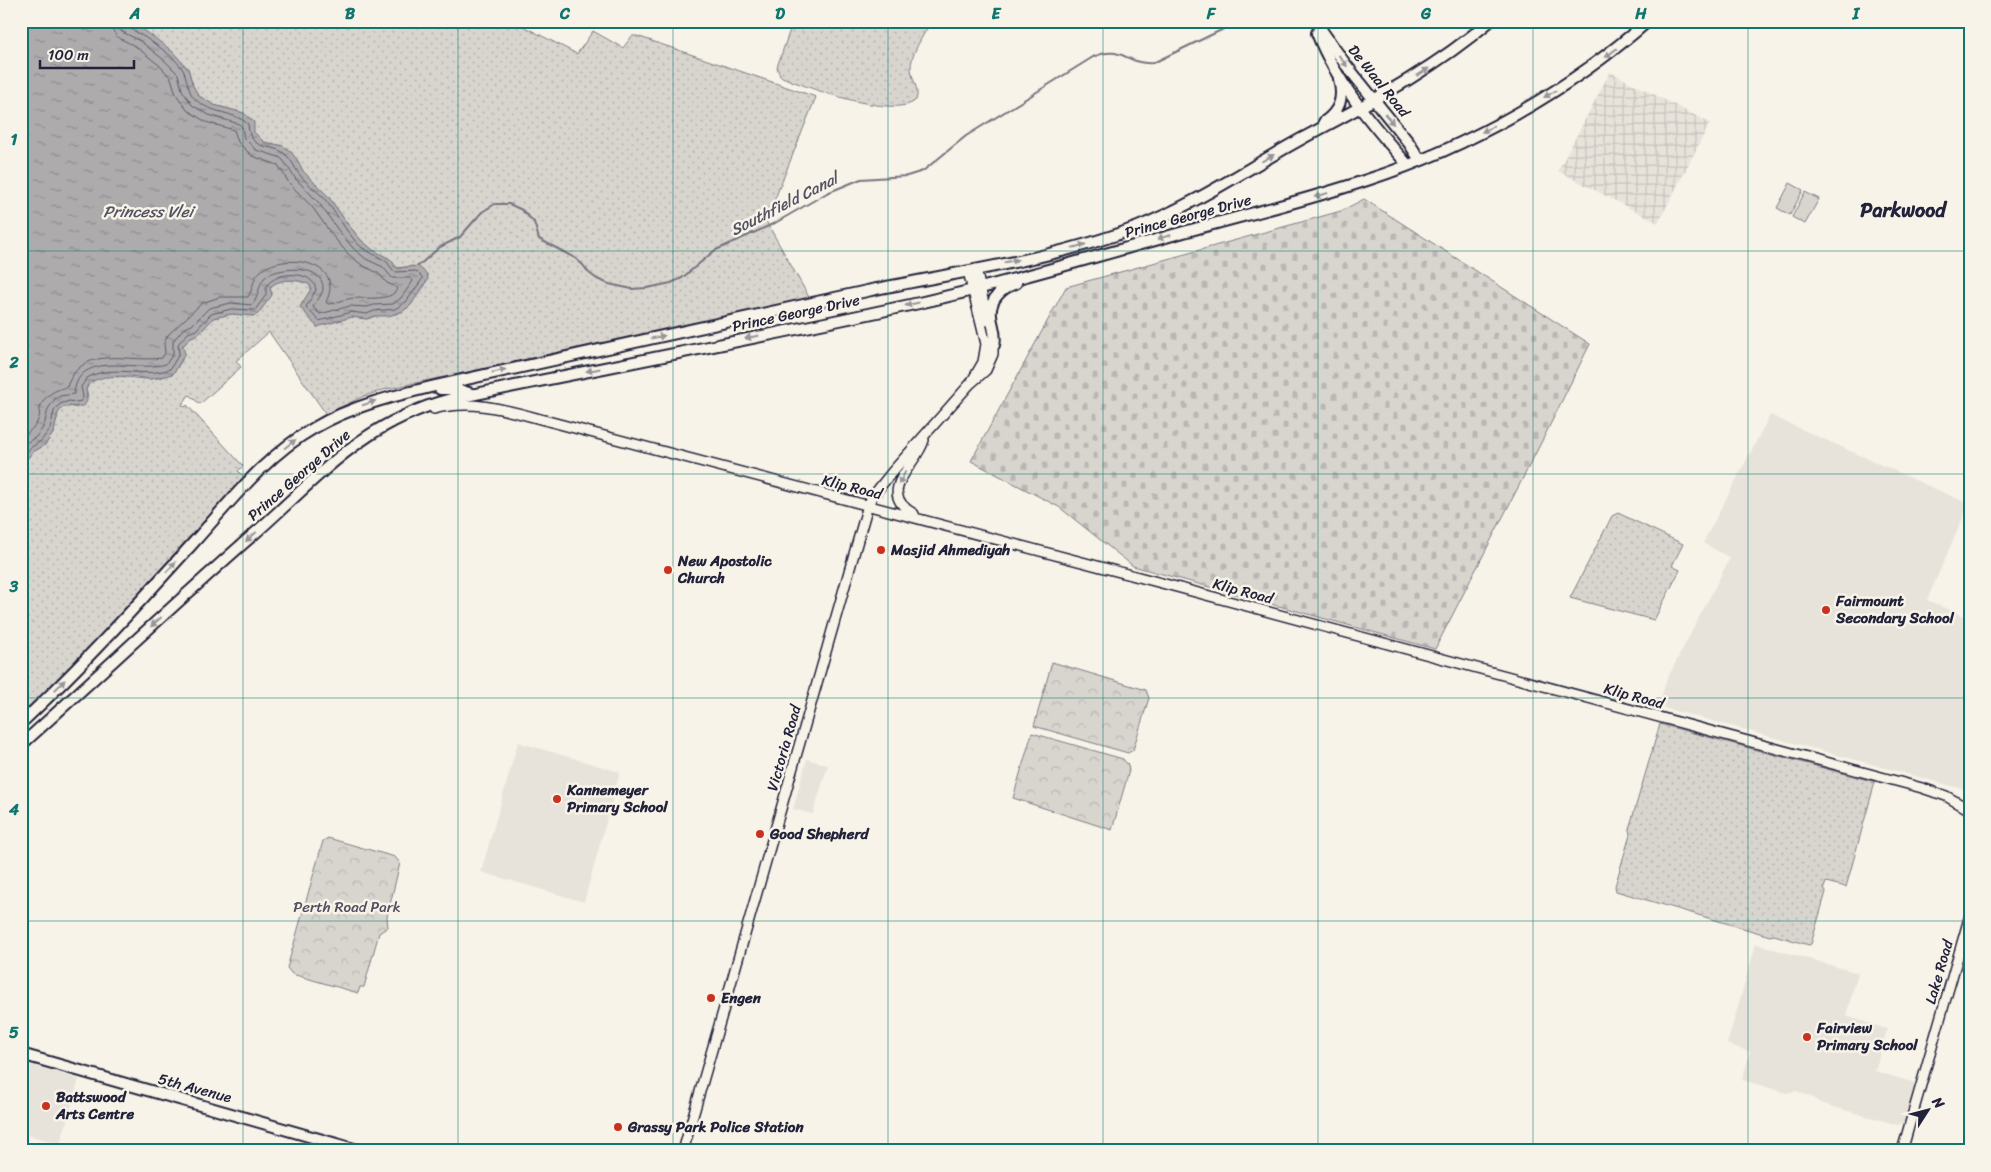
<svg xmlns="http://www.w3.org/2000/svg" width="1991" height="1172" font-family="Sriracha,sans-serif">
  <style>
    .built { fill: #e7e3db }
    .industrial { fill: url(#industrial-grid) }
    .grass { fill: url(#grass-dots); stroke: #7d7c85 }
    .cemetery { fill: url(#cemetery-stones); stroke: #7d7c85 }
    .park { fill: url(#park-crowns); stroke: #7d7c85 }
    .pitch { fill: #d8d5cf; stroke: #7d7c85 }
    .water { fill: url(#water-ripples); stroke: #76747f }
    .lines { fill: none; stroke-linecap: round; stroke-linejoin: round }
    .shore { stroke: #5a5969; stroke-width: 1 }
    .stream { stroke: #76747f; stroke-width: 2 }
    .minor-casing { stroke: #22223b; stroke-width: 12 }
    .major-casing { stroke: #22223b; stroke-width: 14 }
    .minor { stroke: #f7f3e8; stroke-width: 9 }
    .major { stroke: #f7f3e8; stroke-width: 10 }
    .oneway { fill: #97959a }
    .grid { fill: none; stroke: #0f766e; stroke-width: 1; stroke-opacity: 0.55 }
    .poi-dot { fill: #c8321e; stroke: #f7f3e8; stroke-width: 2 }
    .labels { text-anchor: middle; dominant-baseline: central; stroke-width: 5; stroke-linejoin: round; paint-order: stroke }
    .street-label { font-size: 15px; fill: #22223b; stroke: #f7f3e8 }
    .poi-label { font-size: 15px; font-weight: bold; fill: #22223b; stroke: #f7f3e8; text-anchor: start }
    .park-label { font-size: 15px; fill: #504f60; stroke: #f7f3e8 }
    .water-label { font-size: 16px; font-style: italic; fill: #535263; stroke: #f7f3e8 }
    .district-label { font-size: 20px; font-weight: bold; fill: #22223b; stroke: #f7f3e8 }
    .neatline { fill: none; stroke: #0f766e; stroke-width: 2 }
    .grid-label { font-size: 16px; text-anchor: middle; font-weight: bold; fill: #0f766e }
  </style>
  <defs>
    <pattern id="industrial-grid" width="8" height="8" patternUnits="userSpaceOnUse" patternTransform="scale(1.25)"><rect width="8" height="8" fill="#e7e3db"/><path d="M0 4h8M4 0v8" fill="none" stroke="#c6c2bd"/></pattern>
    <pattern id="grass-dots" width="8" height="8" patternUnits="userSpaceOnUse" patternTransform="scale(1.25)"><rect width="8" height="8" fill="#d8d5cf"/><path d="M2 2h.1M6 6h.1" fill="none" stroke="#b9b7b3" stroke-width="1.8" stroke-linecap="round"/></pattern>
    <pattern id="cemetery-stones" width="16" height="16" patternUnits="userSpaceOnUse" patternTransform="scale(1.25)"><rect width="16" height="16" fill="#d8d5cf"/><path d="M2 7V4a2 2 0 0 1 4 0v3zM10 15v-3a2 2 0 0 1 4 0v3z" fill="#b9b7b3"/></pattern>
    <pattern id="park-crowns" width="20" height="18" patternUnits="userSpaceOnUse" patternTransform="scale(1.25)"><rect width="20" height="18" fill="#d8d5cf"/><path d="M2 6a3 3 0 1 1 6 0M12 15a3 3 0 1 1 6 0" fill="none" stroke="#b9b7b3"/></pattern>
    <pattern id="water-ripples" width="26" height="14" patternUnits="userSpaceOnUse" patternTransform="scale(1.25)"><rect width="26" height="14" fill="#aeabad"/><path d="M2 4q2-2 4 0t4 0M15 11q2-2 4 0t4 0" fill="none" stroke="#8d8b8e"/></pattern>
  </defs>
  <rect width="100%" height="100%" fill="#f7f3e8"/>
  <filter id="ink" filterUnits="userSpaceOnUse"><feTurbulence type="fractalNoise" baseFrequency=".02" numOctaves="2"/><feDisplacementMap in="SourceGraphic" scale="10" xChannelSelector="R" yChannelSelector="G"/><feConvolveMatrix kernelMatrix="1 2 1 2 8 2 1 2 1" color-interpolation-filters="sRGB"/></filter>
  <g filter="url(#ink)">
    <!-- built -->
    <path class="built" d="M1770 415 1969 504 1927 600 1970 619V791L1664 708 1660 702 1666 681 1730 558 1703 543Z
      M518 742 620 772 584 902 481 872Z
      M807 759 828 765 813 814 793 809Z
      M1756 944 1858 973 1846 1016 1887 1029 1875 1071 1915 1083 1905 1121 1898 1125 1820 1103 1812 1097 1796 1091 1787 1093 1742 1080 1750 1052 1727 1044Z
      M21 1062 79 1079 60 1144 21 1133Z"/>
    <!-- industrial -->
    <path class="industrial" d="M1610 72 1710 123 1658 223 1558 171Z"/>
    <!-- grass -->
    <path class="grass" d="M124 21H513L577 54 593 31 623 48 632 36H637L816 97 766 221 810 299 387 389 364 396 326 414 269 332 236 361 241 367 200 404 189 395 182 405 185 407 187 405 243 466 238 471 244 477 80 658 21 716V465L33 452 45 445 54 432 58 413 63 407 70 406 76 408 88 396 86 389C98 367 131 380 150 379 157 379 166 376 173 374L182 360 183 346 191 337 199 334 213 318 232 314 253 316 272 295 270 288C278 277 299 279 310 285L311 289 300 307 322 325 352 317 367 319 375 316 396 314 403 311 411 305 414 299 425 286 413 266 397 268 390 259 373 250 361 240 347 223 328 196 303 171 298 161 284 146 264 142 253 132 244 113 214 105 199 96 193 86 188 68 144 30Z
      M793 21H931C924 35 910 54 911 69 912 80 920 90 916 100 896 120 804 87 780 76L777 67Z
      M1618 513 1683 544 1672 566 1680 570 1654 620 1570 598 1612 516Z
      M1660 724 1875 782 1846 887 1826 882 1824 888 1826 892 1811 944 1809 945 1774 935 1770 936 1616 891 1615 886 1630 835 1629 829Z"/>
    <!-- cemetery -->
    <path class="cemetery" d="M1364 199 1590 344 1545 435 1435 649 1133 566 1059 507 971 461 1066 287 1341 211Z"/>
    <!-- park -->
    <path class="park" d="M1052 662 1146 690 1149 698 1133 750 1128 753 1034 726Z
      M1032 733 1123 759 1128 765 1129 771 1112 830 1013 798Z
      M328 838 395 857 400 863 387 917 388 927 379 933 364 987H360L358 993 292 974 287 968 323 841Z"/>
    <!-- pitch -->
    <path class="pitch" d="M1790 183 1803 190 1790 215 1777 208Z
      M1805 192 1819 199 1805 224 1792 217Z"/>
    <!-- water -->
    <path class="water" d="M21 21H124L144 30 172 51 188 69 193 86 199 96 214 105 244 113 254 122V132L264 142 284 146 291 152 298 161 303 171 328 196 347 223 361 240 373 250 390 259 397 268 418 266 427 274 428 279 411 305 403 311 389 316H375L367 319 352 317 317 327 300 307 311 289 310 285C300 279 278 277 270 288L272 295 258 314 253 316 232 314 213 318 199 334 191 337 183 346 185 354 173 374 150 379 130 376 105 377 89 382 86 389 87 401 84 406 63 407 58 413 54 432 45 445 33 452 21 465Z"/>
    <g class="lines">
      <!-- shore -->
      <path class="shore" d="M21 437C27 433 35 428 38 420 40 417 39 412 40 408 44 395 55 390 67 387 82 343 128 363 162 358L165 353 164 343 168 335 202 303 220 297H248C254 288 252 277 262 270 286 252 346 262 326 302L328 304C335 304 341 300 348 299 361 296 391 303 397 289L396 287 387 283 378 273 362 265 348 254 332 235 313 208 289 183 278 165 252 156 238 142 234 130 206 122 187 110 176 94 171 78 159 65 135 46 117 37 112 29 110 21
        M21 449 26 443 36 437 44 426 48 409 55 399 60 396 74 394C78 348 138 373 166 364L173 354V341L183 329 192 325 209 308 231 303 252 305C261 295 257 281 268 275 282 267 324 264 323 289 322 296 316 301 313 307L320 314 350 306 367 307 374 305 393 304 401 298 413 281 411 278H392L383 267 366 259 353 248 338 230 319 203 295 178 283 160 279 157 256 150 244 138 242 127 239 124 209 115 192 105 182 90 178 74 164 60 139 40 122 32 118 21
        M21 458 30 448 41 441 50 429 54 411 60 404 69 401 76 402 81 401 83 396 81 387 87 378C113 363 143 379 170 369L179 354 178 344 188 333 196 330 211 314 231 309 255 310 266 295V287C274 271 314 269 316 290L306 307 319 321 351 312 367 314 374 311 395 309 406 302 423 278 416 271 395 272C392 270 390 266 388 263 379 255 366 253 356 242 344 228 335 212 324 198 316 190 306 183 299 174 294 167 292 160 286 155 273 142 250 154 248 124 234 111 211 114 196 100 188 93 188 82 184 72 177 56 142 35 127 27L124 21"/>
      <!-- stream -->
      <path class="stream" d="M418 266 440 247 460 237 482 212 495 204H509L522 210 534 222 539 239 575 258 583 265 589 273 597 279 609 284 632 289 647 288 671 283 682 278 714 251 775 223 827 193 861 179 907 176 923 171 966 136 1093 57C1123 44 1125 65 1153 63L1240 21"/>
      <defs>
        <path id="minor" d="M976 269 988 321
          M968 271 986 344 983 362 972 381
          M434 409C472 399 507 410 544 420L1169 585 1922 788 1946 796 1970 810
          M914 514C874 491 917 466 924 440
          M683 1151 868 505 872 497 892 472 970 384 986 370 993 354V339
          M1902 1151 1970 915"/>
        <path id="major" d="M1315 21 1346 65 1409 143 1420 160
          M1317 33C1336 82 1373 126 1408 165
          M1324 122C1340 111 1344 98 1339 79
          M994 345C997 335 992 326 991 316 989 299 1002 288 1016 283
          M440 389H456L472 394
          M21 723C82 666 138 604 194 542 231 501 265 456 314 428 351 406 393 396 435 386 579 353 723 322 867 291 957 272 1052 260 1138 227 1196 204 1248 168 1303 138 1368 103 1433 70 1490 21
          M21 745C99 675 175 603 254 534 320 476 361 423 451 399 607 367 764 337 919 303 1000 285 1079 261 1159 239 1228 219 1299 203 1367 180 1469 147 1568 91 1648 21
          M21 1054 361 1151"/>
      </defs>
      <!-- minor casing -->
      <use href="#minor" class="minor-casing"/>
      <!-- major casing -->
      <use href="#major" class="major-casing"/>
      <!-- minor -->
      <use href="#minor" class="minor"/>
      <!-- major -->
      <use href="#major" class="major"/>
    </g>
    <!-- one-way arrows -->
    <defs><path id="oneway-solid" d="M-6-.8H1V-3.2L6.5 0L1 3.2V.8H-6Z" transform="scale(1.25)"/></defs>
    <g class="oneway">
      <use href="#oneway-solid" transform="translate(1611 53) rotate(142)"/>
      <use href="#oneway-solid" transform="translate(1343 61) rotate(54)"/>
      <use href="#oneway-solid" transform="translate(1423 72) rotate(-33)"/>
      <use href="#oneway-solid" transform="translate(1550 94) rotate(150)"/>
      <use href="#oneway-solid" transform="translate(1389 119) rotate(49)"/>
      <use href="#oneway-solid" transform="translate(1488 129) rotate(152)"/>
      <use href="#oneway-solid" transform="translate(1268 158) rotate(-29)"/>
      <use href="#oneway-solid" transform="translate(1321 195) rotate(164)"/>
      <use href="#oneway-solid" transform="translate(1164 237) rotate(164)"/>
      <use href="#oneway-solid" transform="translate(1079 246) rotate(-15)"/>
      <use href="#oneway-solid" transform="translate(1011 261) rotate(-12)"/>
      <use href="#oneway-solid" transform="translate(912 304) rotate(168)"/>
      <use href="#oneway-solid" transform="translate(658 337) rotate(-12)"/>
      <use href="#oneway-solid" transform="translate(752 337) rotate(168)"/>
      <use href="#oneway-solid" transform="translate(593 370) rotate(169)"/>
      <use href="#oneway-solid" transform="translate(499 371) rotate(-13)"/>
      <use href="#oneway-solid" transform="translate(369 403) rotate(-19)"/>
      <use href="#oneway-solid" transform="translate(290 444) rotate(-37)"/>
      <use href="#oneway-solid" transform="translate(902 478) rotate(118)"/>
      <use href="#oneway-solid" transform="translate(251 537) rotate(139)"/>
      <use href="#oneway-solid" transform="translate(171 567) rotate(-47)"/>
      <use href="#oneway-solid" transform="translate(156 622) rotate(138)"/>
      <use href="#oneway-solid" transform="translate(60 685) rotate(-45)"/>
    </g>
  </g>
  <!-- grid -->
  <path class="grid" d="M243 21V1151M458 21V1151M673 21V1151M888 21V1151M1103 21V1151M1318 21V1151M1533 21V1151M1748 21V1151M21 251H1970M21 474H1970M21 698H1970M21 921H1970"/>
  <!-- markers -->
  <g class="poi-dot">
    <circle cx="881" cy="550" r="5"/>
    <circle cx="668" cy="570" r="5"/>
    <circle cx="1826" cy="610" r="5"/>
    <circle cx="557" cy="799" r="5"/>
    <circle cx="760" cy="834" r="5"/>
    <circle cx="711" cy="998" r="5"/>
    <circle cx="1807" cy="1037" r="5"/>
    <circle cx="46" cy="1106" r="5"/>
    <circle cx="618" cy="1127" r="5"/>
  </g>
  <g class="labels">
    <!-- street labels -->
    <g class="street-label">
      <text transform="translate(1379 81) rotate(51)">De Waal Road</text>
      <text transform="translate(1188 216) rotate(-15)">Prince George Drive</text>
      <text transform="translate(796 313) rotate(-12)">Prince George Drive</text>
      <text transform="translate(299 475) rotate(-41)">Prince George Drive</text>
      <text transform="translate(852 487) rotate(14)">Klip Road</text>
      <text transform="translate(1243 591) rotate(15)">Klip Road</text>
      <text transform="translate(1634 696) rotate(15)">Klip Road</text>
      <text transform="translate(784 748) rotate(-74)">Victoria Road</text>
      <text transform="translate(1939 972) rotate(-74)">Lake Road</text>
      <text transform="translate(195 1088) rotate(15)">5th Avenue</text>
    </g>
    <!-- poi labels -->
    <g class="poi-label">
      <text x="891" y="550">Masjid Ahmediyah</text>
      <text x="678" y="561">New Apostolic<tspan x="678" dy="17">Church</tspan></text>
      <text x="1836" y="601">Fairmount<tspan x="1836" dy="17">Secondary School</tspan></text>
      <text x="567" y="790">Kannemeyer<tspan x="567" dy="17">Primary School</tspan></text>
      <text x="770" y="834">Good Shepherd</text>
      <text x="721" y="998">Engen</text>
      <text x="1817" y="1028">Fairview<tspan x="1817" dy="17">Primary School</tspan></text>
      <text x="56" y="1097">Battswood<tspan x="56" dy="17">Arts Centre</tspan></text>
      <text x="628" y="1127">Grassy Park Police Station</text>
    </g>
    <!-- park labels -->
    <g class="park-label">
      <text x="347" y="907">Perth Road Park</text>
    </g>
    <!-- water labels -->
    <g class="water-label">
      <text transform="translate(784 204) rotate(-27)">Southfield Canal</text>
      <text x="148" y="211">Princess Vlei</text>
    </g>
    <!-- district labels -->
    <g class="district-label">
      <text x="1903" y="210">Parkwood</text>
    </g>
  </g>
  <!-- margin -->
  <rect width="1991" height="1172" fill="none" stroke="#f7f3e8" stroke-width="55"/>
  <!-- north arrow -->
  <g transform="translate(1928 1110) rotate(54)" stroke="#f7f3e8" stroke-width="4" paint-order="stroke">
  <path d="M0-4L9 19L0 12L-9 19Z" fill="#22223b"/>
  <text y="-8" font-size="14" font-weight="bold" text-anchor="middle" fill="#22223b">N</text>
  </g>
  <!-- scale -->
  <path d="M40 60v8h94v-8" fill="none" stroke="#22223b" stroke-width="2.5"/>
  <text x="48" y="60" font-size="15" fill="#22223b" stroke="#f7f3e8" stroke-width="4" paint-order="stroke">100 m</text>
  <rect x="28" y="28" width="1936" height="1116" class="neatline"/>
  <g class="grid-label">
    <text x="135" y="19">A</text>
    <text x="350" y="19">B</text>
    <text x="565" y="19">C</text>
    <text x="780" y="19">D</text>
    <text x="996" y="19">E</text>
    <text x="1211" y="19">F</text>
    <text x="1426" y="19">G</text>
    <text x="1641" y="19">H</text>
    <text x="1856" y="19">I</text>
    <text x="14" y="145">1</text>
    <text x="14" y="368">2</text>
    <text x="14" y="592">3</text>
    <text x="14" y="815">4</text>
    <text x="14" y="1038">5</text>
  </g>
</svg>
